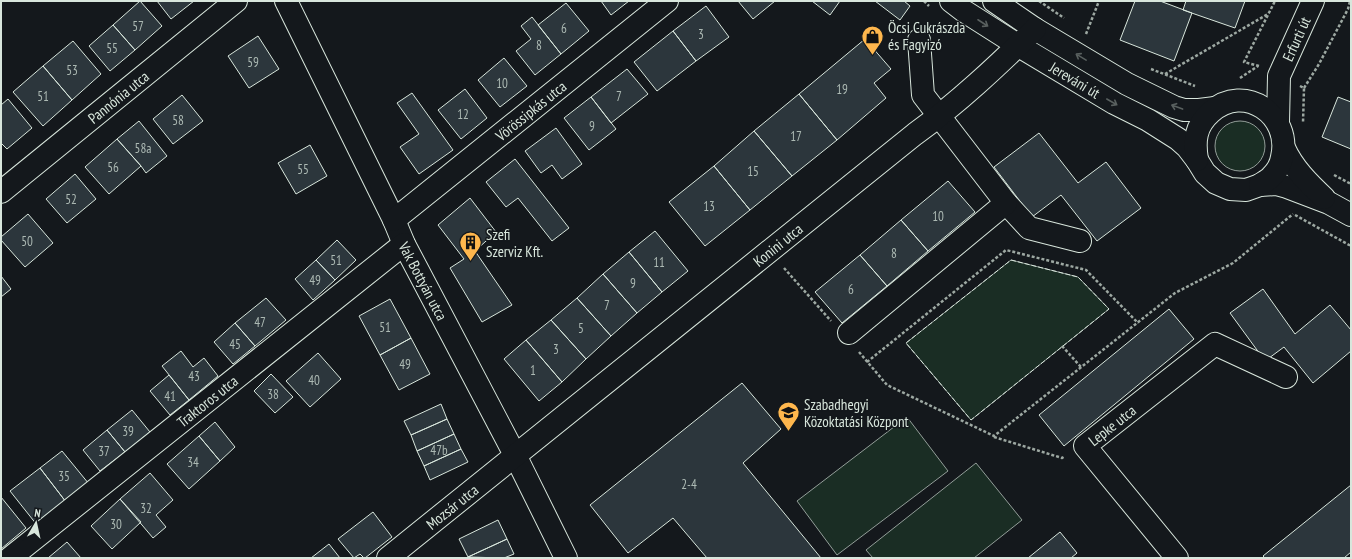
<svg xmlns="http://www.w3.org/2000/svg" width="1352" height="559" font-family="'PT Sans Narrow',sans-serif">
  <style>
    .green { fill: #1a2d24; stroke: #939e99 }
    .building { fill: #2c363c; stroke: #d8e6dc }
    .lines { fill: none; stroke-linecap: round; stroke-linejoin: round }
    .minor-casing { stroke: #d8e6dc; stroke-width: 24 }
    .path { stroke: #9da8a2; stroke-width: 2.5; stroke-dasharray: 3 2; stroke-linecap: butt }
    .minor { stroke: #14181c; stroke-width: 22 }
    .fence { stroke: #d8e6dc; stroke-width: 1; stroke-dasharray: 5 2; stroke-linecap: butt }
    .oneway { stroke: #59605f }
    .labels { text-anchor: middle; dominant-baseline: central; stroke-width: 3; stroke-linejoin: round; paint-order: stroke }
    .number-label { font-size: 13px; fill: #adbab4 }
    .poi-label { font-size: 15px; fill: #d8e6dc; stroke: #14181c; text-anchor: start }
    .street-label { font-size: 15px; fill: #d8e6dc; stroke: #14181c }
  </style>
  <rect width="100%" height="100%" fill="#14181c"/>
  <!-- green -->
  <path class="green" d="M1215 146a25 25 0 1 1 50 0a25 25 0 1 1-50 0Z
    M1011 260 1078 277 1109 309 971 420 906 343Z
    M907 417 948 471 837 555 797 501Z
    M976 463 1022 520 974 558H873L866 550Z"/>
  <!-- building -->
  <path class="building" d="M140 1 162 26 135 50 113 25Z
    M157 1H194L171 19Z
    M601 1H629L611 15Z
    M738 1H775L753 19Z
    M812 1H840L830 15Z
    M875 1H904L910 6 900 20Z
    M1135 1H1160L1192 13 1174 61 1120 40Z
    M1186 1H1245L1235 28 1183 10Z
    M566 3 589 31 561 54 538 25Z
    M706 6 729 37 696 61 673 31Z
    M532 17 561 54 535 75 516 51 531 39 521 26Z
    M113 25 135 50 110 71 89 46Z
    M673 31 696 61 657 91 634 62Z
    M258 36 279 69 249 88 228 56Z
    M865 39 891 69 874 83 886 98 837 140 799 94Z
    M73 41 101 74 72 100 43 66Z
    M504 58 527 86 500 107 478 80Z
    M43 66 72 100 43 126 13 92Z
    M627 69 648 94 611 123 591 97Z
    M465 89 487 118 461 139 438 110Z
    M412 93 453 150 419 174 400 147 419 134 397 103Z
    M799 94 837 140 792 176 754 131Z
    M182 95 203 121 173 144 153 119Z
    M591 97 616 129 589 150 564 118Z
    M1338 97 1351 102V149L1322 137Z
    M8 99 32 128 7 149 1 143V105Z
    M139 121 167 156 146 173 141 166 117 139Z
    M556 128 582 164 562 179 552 165 541 173 525 151Z
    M754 131 792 176 750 210 714 166Z
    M1039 133 1078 183 1106 162 1141 208 1097 241 1061 195 1032 217 994 167Z
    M117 139 141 166 109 194 85 167Z
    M310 145 327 176 296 194 278 163Z
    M515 159 569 228 552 241 518 198 506 207 486 182Z
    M714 166 750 210 705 246 669 202Z
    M75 174 96 199 67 223 46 199Z
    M948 181 975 212 928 251 901 220Z
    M470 198 496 232 475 251 512 305 482 322 450 268 464 259 438 225Z
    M28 214 53 243 25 267 1 240V237Z
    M901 220 928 251 887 286 860 255Z
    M655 231 688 271 662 292 629 252Z
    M337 240 356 260 335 280 316 260Z
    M629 252 662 292 637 313 603 274Z
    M860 255 887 286 842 323 815 292Z
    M316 260 335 280 313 300 295 279Z
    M603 274 637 313 611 336 577 298Z
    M1 276 11 289 1 297Z
    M1263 289 1295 334 1330 305 1351 330V351L1313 383 1284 347 1265 361 1230 313Z
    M266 298 286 320 255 346 235 323Z
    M577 298 611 336 586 359 551 320Z
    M390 299 411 338 380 355 359 316Z
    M1169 309 1194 339 1064 446 1039 415Z
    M551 320 586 359 562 382 526 340Z
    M235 323 255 346 233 364 214 342Z
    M411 338 430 374 399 390 380 355Z
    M526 340 562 382 539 401 504 359Z
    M181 351 193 367 204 358 218 376 189 400 162 366Z
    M318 353 341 379 310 407 286 381Z
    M271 374 293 397 275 413 254 391Z
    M169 375 189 400 170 415 150 391Z
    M742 383 781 429 743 463 821 558H707L673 518 628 553 590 505Z
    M441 404 447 419 411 435 404 421Z
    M132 410 150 432 125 452 107 430Z
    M447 419 454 434 417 451 411 435Z
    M215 422 235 447 220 461 199 436Z
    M107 430 125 452 100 471 83 450Z
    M454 434 461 449 424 466 417 451Z
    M199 436 220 461 189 489 167 464Z
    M461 449 468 462 430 480 424 466Z
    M62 451 89 484 66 502 40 468Z
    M40 468 66 502 37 525 10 491Z
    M150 473 173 500 156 515 166 527 153 538 120 499Z
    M1351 485V552L1344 558H1265L1263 556Z
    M1 497 26 528 1 549Z
    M120 499 141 522 112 549 91 526Z
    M373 512 392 537 365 558H364L360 554 354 558 338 539Z
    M498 520 507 539 468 557 459 539Z
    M1060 532 1077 553 1071 558H1028Z
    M507 539 514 554 504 558 468 557Z
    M67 542 81 558H48Z
    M329 544 340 558H311Z"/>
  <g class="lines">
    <defs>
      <g id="minor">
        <path id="s1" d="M286 1 394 220 404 244 515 455 566 558"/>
        <path id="s2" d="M951 1 964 11 1019 46 1114 103 1148 120 1178 139 1187 147 1197 160 1205 173 1216 183 1230 189 1246 190 1260 185 1276 184 1287 187 1329 203 1351 215"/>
        <path d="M994 1 1035 29 1127 84 1174 107 1184 110H1199L1215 108"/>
        <path id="s3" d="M1278 122 1279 76 1313 1"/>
        <path d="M1284 148C1293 168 1308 183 1324 198"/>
        <path d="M1197 160C1194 141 1195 126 1211 112 1244 82 1292 115 1282 157 1281 164 1277 171 1272 176 1269 180 1264 182 1260 185"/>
        <path id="s4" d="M1 192 236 1"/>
        <path d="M1006 203 1029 228 1080 241"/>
        <path id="s5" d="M394 220 667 1"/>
        <path d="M849 333 1006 203 923 95 919 40"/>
        <path id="s6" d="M10 558 404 244"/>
        <path id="s7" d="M388 558 915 134C958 103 997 66 1035 29"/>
        <path id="s8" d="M1177 558 1085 446 1215 344 1286 377"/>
      </g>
    </defs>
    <!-- minor casing -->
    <use href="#minor" class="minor-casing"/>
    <!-- path -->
    <path class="path" d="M924 1 929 6
      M1039 1 1064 18
      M1086 34 1099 1
      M1259 66 1244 62 1275 1
      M1151 69 1195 86
      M1165 74 1268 14
      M1240 78 1258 66
      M1300 86 1304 88 1303 123
      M1304 88 1319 64 1348 9 1350 1
      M1334 175 1351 184
      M1295 215 1351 246
      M784 268 831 321
      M1062 346 1081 367
      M859 352 887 385 994 436 1175 293 1233 263 1293 214
      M867 362 1006 250 1086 270 1138 323
      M994 437 1062 458 1065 456"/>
    <!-- minor -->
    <use href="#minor" class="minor"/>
    <!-- fence -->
    <path class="fence" d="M1011 260 1078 277 1109 309 971 420 906 343Z"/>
  </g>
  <!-- one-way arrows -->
  <defs><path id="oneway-shaft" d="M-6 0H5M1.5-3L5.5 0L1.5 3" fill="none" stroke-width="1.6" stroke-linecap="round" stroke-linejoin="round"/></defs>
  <g class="oneway">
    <use href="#oneway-shaft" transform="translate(983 23) rotate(33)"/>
    <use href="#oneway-shaft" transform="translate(1081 57) rotate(-149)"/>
    <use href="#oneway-shaft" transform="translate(1112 102) rotate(30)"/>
    <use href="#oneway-shaft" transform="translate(1177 107) rotate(-160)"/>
  </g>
  <!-- icons -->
  <defs>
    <symbol id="shop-pin" viewBox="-11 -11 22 30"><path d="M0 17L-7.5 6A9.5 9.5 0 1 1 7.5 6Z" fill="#ffb74d" stroke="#14181c"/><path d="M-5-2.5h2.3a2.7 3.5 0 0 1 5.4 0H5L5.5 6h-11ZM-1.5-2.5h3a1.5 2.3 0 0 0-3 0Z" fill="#111"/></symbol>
    <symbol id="building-pin" viewBox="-11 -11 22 30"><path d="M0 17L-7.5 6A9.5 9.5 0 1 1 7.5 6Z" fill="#ffb74d" stroke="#14181c"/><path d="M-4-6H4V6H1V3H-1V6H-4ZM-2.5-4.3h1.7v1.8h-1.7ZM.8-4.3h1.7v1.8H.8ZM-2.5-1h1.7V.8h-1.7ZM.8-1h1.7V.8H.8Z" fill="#111"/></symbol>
    <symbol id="school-pin" viewBox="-11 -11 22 30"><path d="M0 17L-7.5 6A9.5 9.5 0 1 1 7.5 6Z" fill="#ffb74d" stroke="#14181c"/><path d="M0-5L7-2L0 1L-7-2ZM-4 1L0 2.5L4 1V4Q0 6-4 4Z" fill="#111"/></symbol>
  </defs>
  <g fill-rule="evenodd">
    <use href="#shop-pin" x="860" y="24" width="25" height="34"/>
    <use href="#building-pin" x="458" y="230" width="25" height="34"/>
    <use href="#school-pin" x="776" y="400" width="25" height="34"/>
  </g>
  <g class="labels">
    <!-- number labels -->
    <g class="number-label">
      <text x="138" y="26">57</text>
      <text x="564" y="28">6</text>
      <text x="701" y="34">3</text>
      <text x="539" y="45">8</text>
      <text x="112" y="48">55</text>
      <text x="253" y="62">59</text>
      <text x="72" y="70">53</text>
      <text x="502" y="83">10</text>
      <text x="842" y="89">19</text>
      <text x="43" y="96">51</text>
      <text x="619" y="96">7</text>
      <text x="463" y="114">12</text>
      <text x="178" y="120">58</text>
      <text x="592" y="126">9</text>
      <text x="796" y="136">17</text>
      <text x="143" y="148">58a</text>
      <text x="113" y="167">56</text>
      <text x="303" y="169">55</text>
      <text x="753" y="171">15</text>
      <text x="71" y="199">52</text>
      <text x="709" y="206">13</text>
      <text x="938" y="216">10</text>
      <text x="27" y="241">50</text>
      <text x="894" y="253">8</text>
      <text x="336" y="260">51</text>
      <text x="659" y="262">11</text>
      <text x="315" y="280">49</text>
      <text x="633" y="283">9</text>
      <text x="851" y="289">6</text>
      <text x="607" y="305">7</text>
      <text x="260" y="322">47</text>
      <text x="385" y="327">51</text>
      <text x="581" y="328">5</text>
      <text x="235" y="344">45</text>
      <text x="556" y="349">3</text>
      <text x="405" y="364">49</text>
      <text x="533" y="370">1</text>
      <text x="194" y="376">43</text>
      <text x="314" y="380">40</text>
      <text x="273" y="394">38</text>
      <text x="170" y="396">41</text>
      <text x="128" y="431">39</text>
      <text x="439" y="450">47b</text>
      <text x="104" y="451">37</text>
      <text x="193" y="462">34</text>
      <text x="64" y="476">35</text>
      <text x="689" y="484">2-4</text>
      <text x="146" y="508">32</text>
      <text x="116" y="524">30</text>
    </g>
    <!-- poi labels -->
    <g class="poi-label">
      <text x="888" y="27">Öcsi Cukrászda<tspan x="888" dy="17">és Fagyizó</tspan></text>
      <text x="486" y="234">Szefi<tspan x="486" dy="17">Szerviz Kft.</tspan></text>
      <text x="804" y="404">Szabadhegyi<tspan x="804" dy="17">Közoktatási Központ</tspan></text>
    </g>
    <!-- street labels -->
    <g class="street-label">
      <text stroke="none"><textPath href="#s3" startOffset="87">Erfurti út</textPath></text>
      <text stroke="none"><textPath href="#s2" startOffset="147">Jereváni út</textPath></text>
      <text stroke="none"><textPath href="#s4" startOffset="151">Pannónia utca</textPath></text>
      <text stroke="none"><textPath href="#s5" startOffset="175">Vörössipkás utca</textPath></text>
      <text stroke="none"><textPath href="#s7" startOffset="500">Konini utca</textPath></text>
      <text stroke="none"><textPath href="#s1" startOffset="312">Vak Bottyán utca</textPath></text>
      <text stroke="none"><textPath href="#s6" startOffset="252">Traktoros utca</textPath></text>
      <text stroke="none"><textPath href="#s8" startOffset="179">Lepke utca</textPath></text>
      <text stroke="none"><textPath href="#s7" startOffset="82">Mozsár utca</textPath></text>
    </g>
  </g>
  <!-- border -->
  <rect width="1352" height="559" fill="none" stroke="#d8e6dc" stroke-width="4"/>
  <!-- north arrow -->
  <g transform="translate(36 523) rotate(9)" stroke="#14181c" stroke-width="3" paint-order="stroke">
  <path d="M0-3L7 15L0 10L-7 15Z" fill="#d8e6dc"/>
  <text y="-6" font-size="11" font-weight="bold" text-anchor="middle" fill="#d8e6dc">N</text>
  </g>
</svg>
